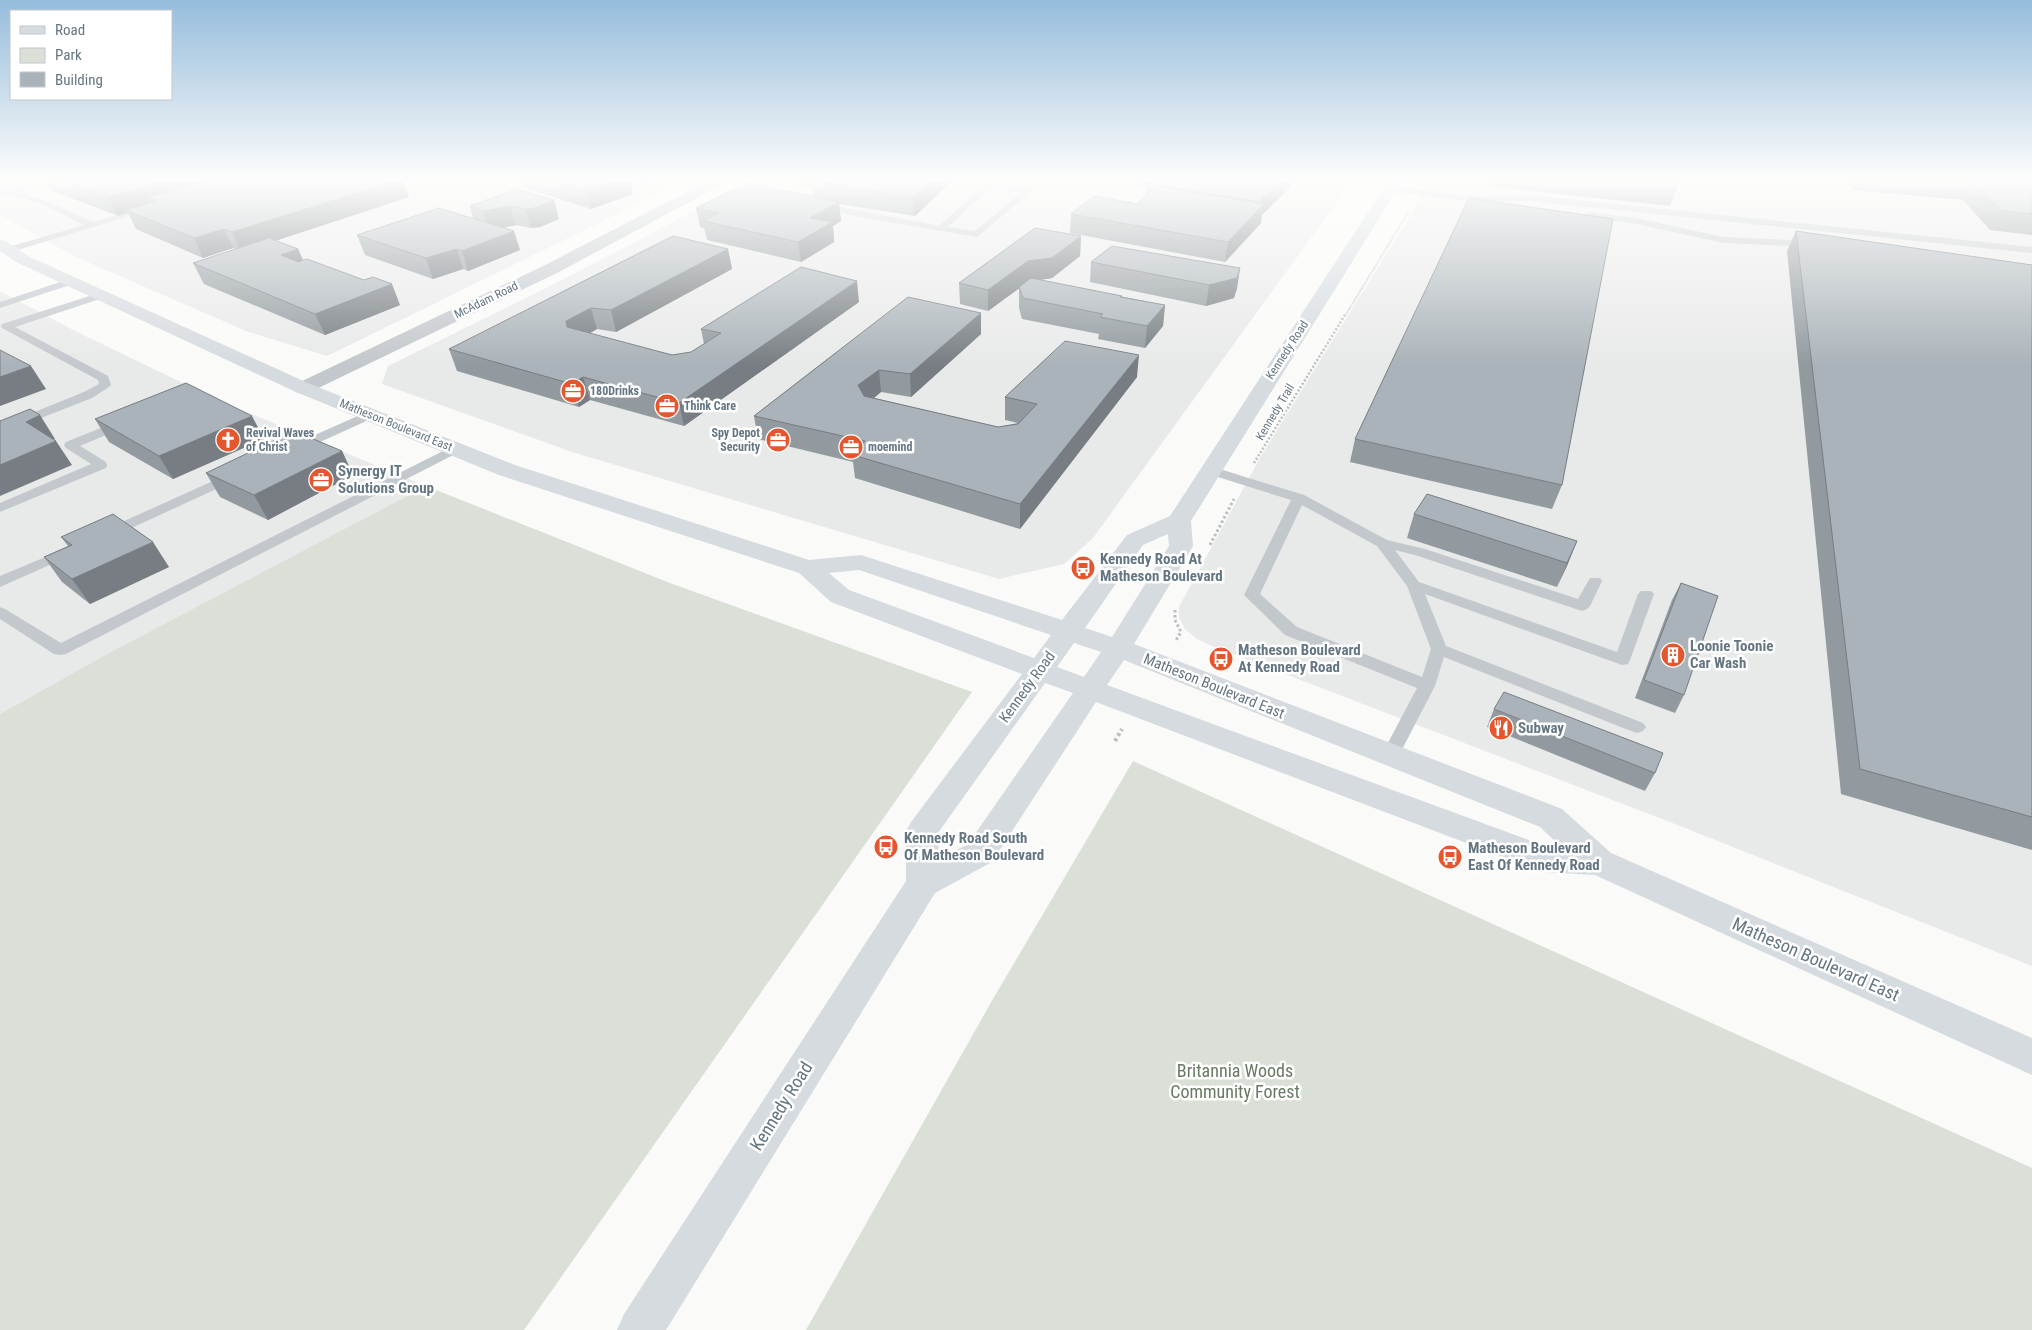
<svg xmlns="http://www.w3.org/2000/svg" width="2032" height="1330" font-family="'Roboto Condensed',sans-serif">
  <style>
    .built { fill: #e8e9e9 }
    .green { fill: #dadfd7 }
    .lines { fill: none; stroke-linecap: round; stroke-linejoin: round }
    .path-far3 { stroke: #bbbfc2; stroke-width: 2; stroke-dasharray: 1 1; stroke-linecap: butt }
    .path-far2 { stroke: #bbbfc2; stroke-width: 2.5; stroke-dasharray: 2 2; stroke-linecap: butt }
    .path-far1 { stroke: #bbbfc2; stroke-width: 3; stroke-dasharray: 2.5 2.5; stroke-linecap: butt }
    .path { stroke: #bbbfc2; stroke-width: 4; stroke-dasharray: 3 3; stroke-linecap: butt }
    .lane { fill: #c3c8cc; fill-rule: evenodd }
    .street { fill: #c3c8cc; fill-rule: evenodd }
    .secondary { fill: #d6dbdf; fill-rule: evenodd }
    .wall { fill: #929a9f }
    .shaded-wall { fill: #777d82 }
    .building { fill: #aab3b9; stroke: #777d82 }
    .labels { text-anchor: middle; dominant-baseline: central; stroke-width: 5; stroke-linejoin: round; paint-order: stroke }
    .far-street-label { font-size: 12px; fill: #657683; stroke: #fff }
    .far-poi-label { font-size: 12px; font-weight: bold; fill: #657683; stroke: #fff; text-anchor: start }
    .poi-label { font-size: 15px; font-weight: bold; fill: #657683; stroke: #fff; text-anchor: start }
    .street-label { font-size: 15px; fill: #657683; stroke: #fff }
    .near-street-label { font-size: 18px; fill: #657683; stroke: #fff }
    .near-park-label { font-size: 18px; fill: #687a64; stroke: #fff }
  </style>
  <rect width="100%" height="100%" fill="#fafaf8"/>
  <!-- built -->
  <path class="built" d="M0 180H687L327 356 246 331 76 257 0 215Z
    M754 180H1353L1093 538 1064 564 999 579 572 452 382 384 388 366 548 287Z
    M1432 180H2032V966L1675 824 1212 646 1197 639 1185 629 1179 618V607L1261 456Z
    M0 291 75 331 220 401 426 486 109 653 0 714Z"/>
  <!-- green -->
  <path class="green" d="M426 486 670 583 972 692 524 1330H0V714L109 653Z
    M1133 761 2032 1168V1330H806L993 999Z"/>
  <g class="lines">
    <!-- path-far3 -->
    <path class="path-far3" d="M1345 316 1409 211"/>
    <!-- path-far2 -->
    <path class="path-far2" d="M1254 463 1345 315"/>
    <!-- path-far1 -->
    <path class="path-far1" d="M1210 545 1234 499
      M1175 610V620L1181 632 1175 642"/>
    <!-- path -->
    <path class="path" d="M1115 741 1122 729"/>
    <!-- lane -->
    <path class="lane" d="M51 180H64L19 192 49 202 93 222 149 206 153 209 11 252H5V248L84 225C58 213 30 194 0 196V190Z
      M987 183 1029 187 1033 190 977 237 858 217 815 206 819 203 939 226ZM989 189 1022 192 975 231 948 227Z
      M1390 186 1474 196 1528 195 2032 247V253L1528 201 1474 202 1387 191V187Z
      M1589 212 1636 218 1724 237 1812 241 1817 244 1812 247 1724 243 1636 224 1586 217 1585 215Z
      M72 278 76 279V283L0 308V302Z
      M102 292 106 293V297L15 327 108 376 111 385 109 387 92 398 0 434V426L84 392 99 384 98 380 2 328 1 326 2 324Z
      M369 411 373 412 375 415 373 418 298 452H290L288 449 290 446Z
      M123 419 129 423 127 426 80 446 106 462 107 465 106 468 0 512V503L91 464 66 448 64 445 66 442Z
      M455 445 461 449 459 452 66 654 60 655 54 654 0 619V607L5 609 61 643Z
      M1210 466 1304 495 1387 540 1425 549 1578 599 1590 578H1600L1602 581 1590 606 1587 609 1582 611 1415 555 1395 550 1419 582 1617 652 1638 594 1641 591H1651L1654 594 1630 660 1628 664 1622 665 1425 594 1446 646 1643 723 1646 727 1643 731 1637 733 1631 731 1444 657 1435 686 1396 761 1390 762 1384 761 1381 756 1417 688 1285 635 1247 598 1244 595 1291 500 1205 473 1203 470ZM1302 505 1377 546 1407 586 1431 649 1422 677 1297 627 1260 594Z
      M233 472 240 476 238 479 112 537H102L100 534 102 531Z
      M67 548 72 549 74 552 72 555 0 587V576Z"/>
    <!-- street -->
    <path class="street" d="M710 180H727L725 183 557 273 310 392 303 394 296 392 293 388 296 384 545 265Z"/>
    <!-- secondary -->
    <path class="secondary" d="M1389 180H1403L1191 521 1193 546 1134 644 1562 809 1611 853 2032 1038V1075L1595 875 1544 872 1532 868 1096 702 992 862 935 893 666 1330H617L624 1314 906 881V831L911 822 1022 674 831 602 799 573 499 475 296 392 16 262 0 251V239L6 241 28 256 310 384 515 465 809 560 861 555 1062 620 1127 535 1170 516ZM1168 534 1169 546 1112 637 1085 628 1143 545ZM859 570 1051 635 1034 658 849 590 829 573ZM1074 643 1101 652 1084 677 1057 667ZM1124 660 1540 827 1561 847 1545 846 1107 685ZM1045 683 1073 693 968 844 939 859 938 833Z"/>
  </g>
  <!-- wall -->
  <path class="wall" d="M45 180H403L409 197 275 241 298 249 303 260 400 305 325 335 204 284 193 263 236 249 233 248 203 258 136 229 128 213 118 216 50 190Z
    M520 180H654L642 184 630 180 633 194 591 209 522 187Z
    M799 180H953L915 216 839 204 841 221 833 226 834 242 801 262 707 240 704 228 700 227 696 208 813 197 812 188 799 186Z
    M1132 180H1292L1291 186 1262 215 1261 223 1225 262 1070 233 1071 214 1137 204 1145 196 1146 188 1131 186Z
    M1488 180H1679L1680 182 1670 206 1486 186Z
    M1845 180H2032V235L1990 230 1963 200 1853 190Z
    M554 200 559 219 540 227 531 228 516 225 504 227 520 250 468 271 463 269 433 279 365 255 357 235 473 218 470 206Z
    M1796 231 2032 265V850L1841 794 1787 251Z
    M1081 236 1080 256 1052 278 1039 280 1165 305 1163 326 1145 348 1098 339 1099 334 1022 319 1019 308V288L988 311 960 304 959 283Z
    M728 249 732 269 616 332 597 329 590 333 672 355 691 352 704 344 701 329 859 302 684 426 590 400 579 407 457 371 449 349Z
    M1091 262 1240 268 1237 288 1234 298 1206 306 1090 282Z
    M908 297 981 334 911 397 881 392 874 398 998 427 1018 423 1005 420V397L1137 377 1020 529 855 478 853 462 758 439 754 416Z
    M95 419 264 439 173 479 109 442Z
    M1355 439 1562 485 1552 509 1350 462Z
    M342 451 353 475 268 520 220 497 206 473Z
    M1414 514 1577 541 1557 587 1407 538Z
    M61 537 169 567 90 604 62 582 44 557 68 546Z
    M1681 583 1684 695 1675 713 1635 698 1672 600Z
    M1494 709 1655 773 1645 791 1487 727Z"/>
  <!-- shaded-wall -->
  <path class="shaded-wall" d="M169 180H243L157 201 148 197 153 206 126 210 128 213 118 216 108 197Z
    M399 180H403L409 197 241 252 232 232Z
    M617 180H630L633 194 591 209 586 190Z
    M641 180H654L642 184Z
    M932 180H953L915 216 913 197Z
    M1282 180H1292L1291 186 1262 215 1261 223 1225 262 1228 242 1258 210 1259 202Z
    M554 200 559 219 540 227 531 228 525 209Z
    M839 202 841 221 833 226 834 242 801 262 798 242 810 218Z
    M510 206 516 225 489 231 483 211Z
    M224 229 233 248 203 258 194 238Z
    M514 231 520 250 468 271 462 251Z
    M1081 236 1080 256 1052 278 1028 282 988 311V290L1028 261Z
    M298 249 307 269 281 255Z
    M457 249 463 269 433 279 426 258Z
    M728 249 732 269 616 332 611 310Z
    M1240 268 1237 288 1234 298 1206 306 1209 285Z
    M857 281 859 302 684 426 679 403Z
    M392 284 400 305 325 335 315 314Z
    M1165 305 1163 326 1145 348 1147 326Z
    M591 308 597 329 572 343 567 327 566 321Z
    M981 313V334L911 397 910 374Z
    M1139 355 1137 377 1020 529V504Z
    M31 366 46 389 0 406V377Z
    M879 370 881 392 861 408 858 385Z
    M583 377 590 400 579 407 572 384Z
    M40 415 55 439 41 446 26 422Z
    M252 416 264 439 173 479 159 456Z
    M56 441 72 465 0 496V465Z
    M342 451 353 475 268 520 254 495Z
    M1577 541 1567 566 1557 587 1567 563Z
    M153 542 169 567 90 604 72 579Z"/>
  <!-- building -->
  <path class="building" d="M62 180H169L108 197Z
    M212 180H399L232 232 224 229 194 238 126 210 157 201 148 197Z
    M551 180H617L586 190Z
    M813 180H932L913 197 811 181Z
    M1151 180H1282L1259 202 1146 183Z
    M1660 180H1679L1680 182Z
    M1948 180H2032V214L2002 211 1974 182Z
    M747 183 839 202 810 218 832 222 798 242 703 221 719 213 696 208Z
    M1157 186 1264 204 1228 242 1071 214 1094 196 1137 204Z
    M517 189 554 200 534 208 525 209 510 206 483 211 470 206Z
    M1469 198 1613 219 1562 485 1355 439Z
    M439 208 514 231 462 251 457 249 426 258 357 235Z
    M1035 228 1081 236 1052 258 1028 261 988 290 959 283Z
    M1796 231 2032 265V817L1860 769Z
    M673 236 728 249 611 310 591 308 566 321 567 327 672 355 691 352 721 333 701 329 801 267 857 281 679 403 583 377 572 384 449 349Z
    M269 238 298 249 281 255 298 262 307 259 364 280 373 277 392 284 315 314 193 263Z
    M1112 246 1240 268 1237 278 1209 285 1091 262Z
    M1031 278 1122 296 1120 297 1165 305 1147 326 1100 317 1103 314 1023 298 1019 287Z
    M908 297 981 313 910 374 879 370 858 385 864 396 998 427 1018 424 1037 404 1005 397 1065 341 1139 355 1020 504 853 455 865 441 754 416Z
    M0 350 31 366 0 377Z
    M186 383 252 416 159 456 95 419Z
    M30 409 40 415 26 422 56 441 0 465V421Z
    M294 431 342 451 254 495 206 473Z
    M1427 494 1577 541 1567 563 1414 514Z
    M113 514 153 542 72 579 44 557 72 545 61 537Z
    M1681 583 1718 596 1684 695 1644 680Z
    M1504 692 1663 753 1655 773 1494 709Z"/>
  <!-- sky -->
  <linearGradient id="sky" x2="0" y2="1"><stop stop-color="#96bcdc"/><stop offset="0.49" stop-color="#fdfdfc"/><stop offset="1" stop-color="#fdfdfc" stop-opacity="0"/></linearGradient>
  <rect width="2032" height="366" fill="url(#sky)"/>
  <!-- icons -->
  <defs>
    <symbol id="office-disc" viewBox="-11 -11 22 22"><circle r="9.5" fill="#e4572e" stroke="#fff"/><path d="M-6-3h4V-5.5h4V-3h4V5H-6ZM-1-4.5V-3h2v-1.5ZM-6 0V1H6V0Z" fill="#fff"/></symbol>
    <symbol id="church-disc" viewBox="-11 -11 22 22"><circle r="9.5" fill="#e4572e" stroke="#fff"/><path d="M-1.2-6h2.4v3.5h3.3v2.4h-3.3V6h-2.4V-.1h-3.3v-2.4h3.3Z" fill="#fff"/></symbol>
    <symbol id="bus-disc" viewBox="-11 -11 22 22"><circle r="9.5" fill="#e4572e" stroke="#fff"/><path d="M-5-6H5V4H4V6H2V4H-2V6H-4V4H-5ZM-3.5-4V0h7V-4ZM-3.5 1.2v1.5H-2V1.2ZM2 1.2v1.5H3.5V1.2Z" fill="#fff"/></symbol>
    <symbol id="building-disc" viewBox="-11 -11 22 22"><circle r="9.5" fill="#e4572e" stroke="#fff"/><path d="M-4-6H4V6H1V3H-1V6H-4ZM-2.5-4.3h1.7v1.8h-1.7ZM.8-4.3h1.7v1.8H.8ZM-2.5-1h1.7V.8h-1.7ZM.8-1h1.7V.8H.8Z" fill="#fff"/></symbol>
    <symbol id="restaurant-disc" viewBox="-11 -11 22 22"><circle r="9.5" fill="#e4572e" stroke="#fff"/><path d="M-5-6h1v4h1v-4h1v4h1v-4h1v5L-1.5 .5V6h-2V.5L-5-1ZM5-6V6H3V1.5H1.5Q1.5-4 5-6Z" fill="#fff"/></symbol>
  </defs>
  <g fill-rule="evenodd">
    <use href="#office-disc" x="559" y="377" width="28" height="28"/>
    <use href="#office-disc" x="653" y="392" width="28" height="28"/>
    <use href="#church-disc" x="214" y="426" width="28" height="28"/>
    <use href="#office-disc" x="764" y="426" width="28" height="28"/>
    <use href="#office-disc" x="837" y="433" width="28" height="28"/>
    <use href="#office-disc" x="307" y="466" width="28" height="28"/>
    <use href="#bus-disc" x="1069" y="554" width="28" height="28"/>
    <use href="#building-disc" x="1659" y="641" width="28" height="28"/>
    <use href="#bus-disc" x="1207" y="645" width="28" height="28"/>
    <use href="#restaurant-disc" x="1487" y="714" width="28" height="28"/>
    <use href="#bus-disc" x="872" y="833" width="28" height="28"/>
    <use href="#bus-disc" x="1436" y="843" width="28" height="28"/>
  </g>
  <g class="labels">
    <!-- far-street labels -->
    <g class="far-street-label">
      <text transform="translate(486 300) rotate(-26)">McAdam Road</text>
      <text transform="translate(1287 350) rotate(-57)">Kennedy Road</text>
      <text transform="translate(1275 412) rotate(-59)">Kennedy Trail</text>
      <text transform="translate(396 425) rotate(22)">Matheson Boulevard East</text>
    </g>
    <!-- far-poi labels -->
    <g class="far-poi-label">
      <text x="590" y="391">180Drinks</text>
      <text x="684" y="406">Think Care</text>
      <text x="246" y="433">Revival Waves<tspan x="246" dy="14">of Christ</tspan></text>
      <text x="760" y="433" text-anchor="end">Spy Depot<tspan x="760" dy="14">Security</tspan></text>
      <text x="868" y="447">moemind</text>
    </g>
    <!-- poi labels -->
    <g class="poi-label">
      <text x="338" y="471">Synergy IT<tspan x="338" dy="17">Solutions Group</tspan></text>
      <text x="1100" y="559">Kennedy Road At<tspan x="1100" dy="17">Matheson Boulevard</tspan></text>
      <text x="1690" y="646">Loonie Toonie<tspan x="1690" dy="17">Car Wash</tspan></text>
      <text x="1238" y="650">Matheson Boulevard<tspan x="1238" dy="17">At Kennedy Road</tspan></text>
      <text x="1518" y="728">Subway</text>
      <text x="904" y="838">Kennedy Road South<tspan x="904" dy="17">Of Matheson Boulevard</tspan></text>
      <text x="1468" y="848">Matheson Boulevard<tspan x="1468" dy="17">East Of Kennedy Road</tspan></text>
    </g>
    <!-- street labels -->
    <g class="street-label">
      <text transform="translate(1214 686) rotate(22)">Matheson Boulevard East</text>
      <text transform="translate(1027 687) rotate(-54)">Kennedy Road</text>
    </g>
    <!-- near-street labels -->
    <g class="near-street-label">
      <text transform="translate(1816 959) rotate(24)">Matheson Boulevard East</text>
      <text transform="translate(781 1106) rotate(-58)">Kennedy Road</text>
    </g>
    <!-- near-park labels -->
    <g class="near-park-label">
      <text x="1235" y="1070">Britannia Woods<tspan x="1235" dy="21">Community Forest</tspan></text>
    </g>
  </g>
  <!-- legend -->
  <rect x="10" y="10" width="162" height="90" fill="#ffffff" stroke="#c1c8cd"/>
  <rect x="20" y="26" width="25" height="8" fill="#d6dbdf" stroke="#c1c8cd"/>
  <text x="55" y="35" font-size="15" fill="#657683">Road</text>
  <rect x="20" y="48" width="25" height="15" fill="#dadfd7" stroke="#c1c8cd"/>
  <text x="55" y="60" font-size="15" fill="#657683">Park</text>
  <rect x="20" y="72" width="25" height="15" fill="#aab3b9" stroke="#c1c8cd"/>
  <text x="55" y="85" font-size="15" fill="#657683">Building</text>
</svg>
